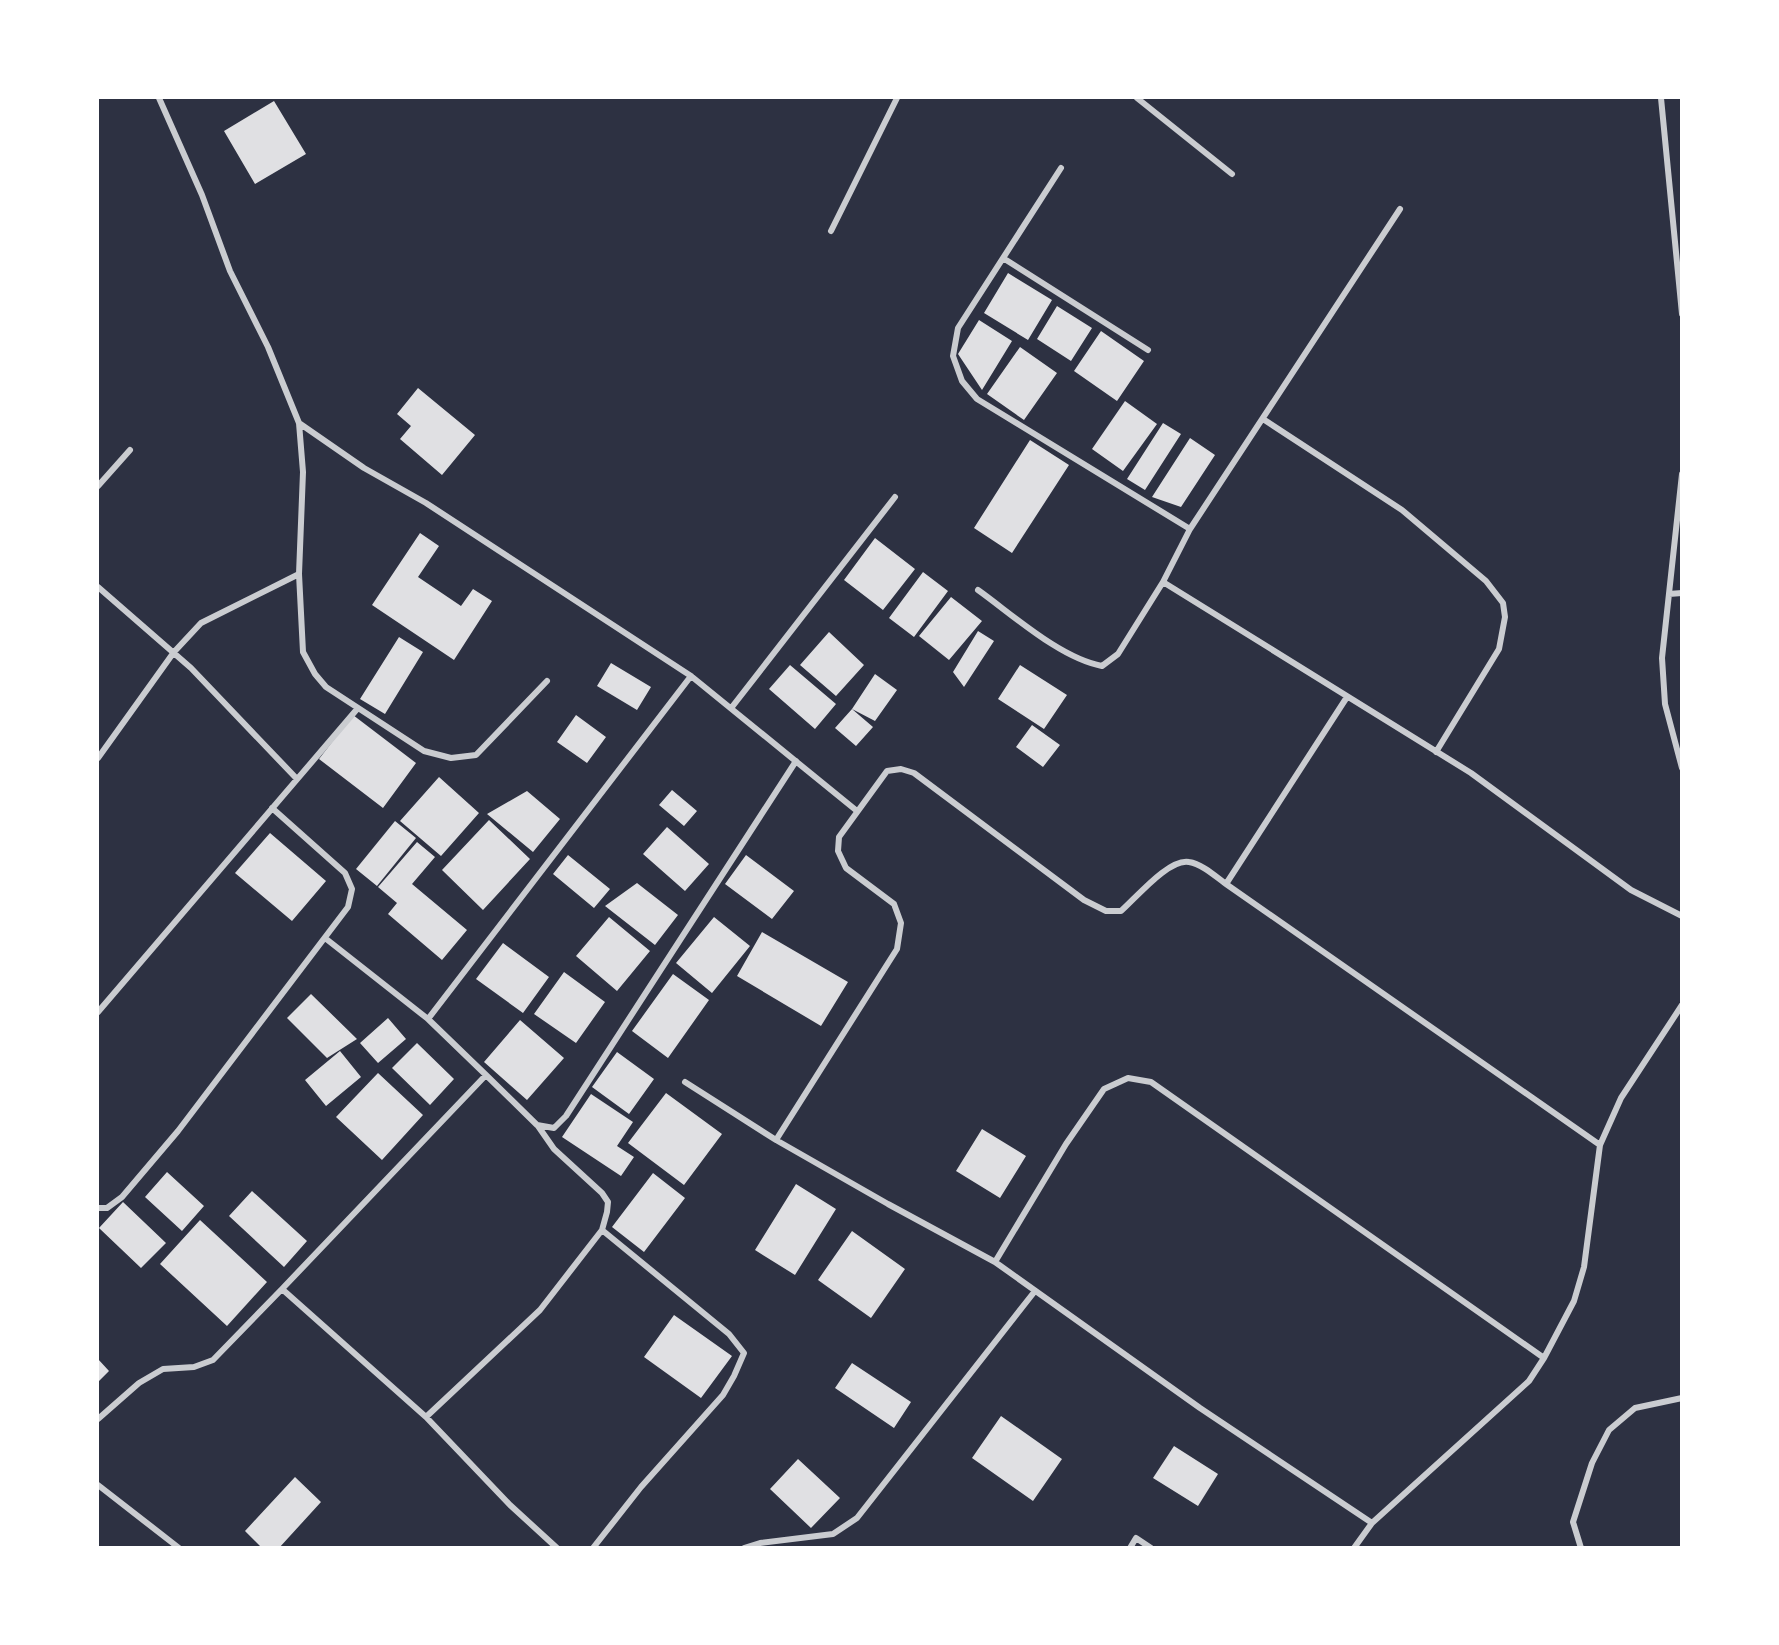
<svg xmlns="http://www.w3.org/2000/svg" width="1779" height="1645" font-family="'Exo 2',sans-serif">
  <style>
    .building { fill: #e0e0e3 }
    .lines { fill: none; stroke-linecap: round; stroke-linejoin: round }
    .minor { stroke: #caccd0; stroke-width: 6 }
  </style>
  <rect width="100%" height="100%" fill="#2d3142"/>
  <!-- building -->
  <path class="building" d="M274 101 306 154 255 184 224 131Z
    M1008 273 1052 300 1028 340 984 313Z
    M1057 306 1092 328 1071 361 1037 339Z
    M979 320 1012 341 982 390 958 354Z
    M1101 331 1144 361 1117 401 1074 371Z
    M1020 347 1057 373 1024 420 987 394Z
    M418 388 475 435 442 475 400 439 411 426 397 414Z
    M1125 401 1157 424 1123 471 1092 449Z
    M1163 423 1181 434 1145 490 1127 479Z
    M1190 438 1215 455 1181 507 1152 497Z
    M1030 440 1069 465 1012 553 974 528Z
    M420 533 439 546 418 577 461 606 473 589 492 601 454 660 372 605Z
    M875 538 915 569 883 610 844 580Z
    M923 572 948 591 914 637 889 618Z
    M951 597 982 621 949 660 919 636Z
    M978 631 994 641 964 687 953 672Z
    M829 632 864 665 836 696 800 665Z
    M399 637 423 652 385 714 360 699Z
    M611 663 651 687 637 710 597 686Z
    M790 665 836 704 815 729 769 689Z
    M1020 665 1067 695 1044 729 998 699Z
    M875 674 897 690 875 721 852 709Z
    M852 709 873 727 856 746 835 728Z
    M353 715 416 763 383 808 319 759Z
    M576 715 606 737 587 763 557 742Z
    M1032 725 1060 745 1043 767 1016 747Z
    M439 777 479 813 441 856 400 821Z
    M672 790 697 811 684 826 659 805Z
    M527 791 560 819 533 852 487 814Z
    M489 820 530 859 483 910 442 870Z
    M395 821 416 838 377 886 356 869Z
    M667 827 709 864 685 891 643 854Z
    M270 833 326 881 292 921 235 873Z
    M417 842 435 857 412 884 467 930 442 960 388 914 397 903 378 887Z
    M568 855 610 889 594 908 553 874Z
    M746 855 794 891 772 919 725 884Z
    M637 883 678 915 655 945 605 906Z
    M609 917 650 951 617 991 576 956Z
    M714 917 750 946 712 993 676 963Z
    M762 932 848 982 821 1026 737 976Z
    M503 943 549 977 523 1013 476 979Z
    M564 972 605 1002 576 1043 534 1014Z
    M673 974 709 1000 668 1058 632 1031Z
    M311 994 357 1039 327 1058 287 1018Z
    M388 1018 406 1039 378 1063 360 1043Z
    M520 1020 564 1058 527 1100 484 1062Z
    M417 1043 454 1079 430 1105 392 1068Z
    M340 1051 361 1077 326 1106 305 1080Z
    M617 1052 654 1079 629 1114 592 1087Z
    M378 1073 423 1115 382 1160 336 1117Z
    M666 1093 722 1134 684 1185 628 1143Z
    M591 1094 633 1122 617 1146 634 1157 621 1176 562 1137Z
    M982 1129 1026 1156 1000 1198 956 1171Z
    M167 1172 204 1206 182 1231 145 1197Z
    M653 1173 685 1198 644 1252 612 1227Z
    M796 1184 836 1209 795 1275 755 1250Z
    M252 1191 307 1241 284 1267 229 1216Z
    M123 1202 166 1243 141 1268 99 1228Z
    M200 1220 267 1282 227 1326 160 1264Z
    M852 1231 905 1269 871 1318 818 1280Z
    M674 1315 732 1356 701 1398 644 1357Z
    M98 1359 109 1371 98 1382Z
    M852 1363 911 1402 894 1428 835 1388Z
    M1001 1416 1062 1459 1033 1501 972 1458Z
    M1174 1446 1218 1474 1198 1506 1153 1478Z
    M798 1459 840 1498 811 1528 770 1489Z
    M295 1477 321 1502 279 1548H262L245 1531Z"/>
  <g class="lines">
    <!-- minor -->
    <path class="minor" d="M159 98 202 195 230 271 268 347 299 423 303 472 299 574 303 652 315 674 326 687 424 751 451 758 476 755 547 681
      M1137 98 1232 174
      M1661 98 1682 314
      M1061 168 958 328 953 356 962 381 977 399 1190 529
      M1400 209 1190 529 1163 582 1471 773 1631 890 1682 916
      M831 231 897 98
      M1003 258 1148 350
      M1263 419 1402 510 1486 581 1503 603 1505 617 1499 649 1436 752
      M299 423 364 468 426 503 691 676 857 811
      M1682 474 1662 658 1665 704 1682 768
      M98 486 130 450
      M98 587 191 668 297 779
      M978 590C1013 615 1060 658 1102 666L1118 654 1163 582
      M1669 594 1682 593
      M1347 697 1226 884 1600 1145
      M732 707 895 497
      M98 758 174 652 201 623 299 574
      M1226 884C1215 876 1202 864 1189 862 1169 858 1136 898 1121 911H1106L1084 900 914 773 901 769 887 771 839 837 838 851 846 868 894 904 901 923 897 949 776 1140 888 1204 995 1262 1200 1408 1372 1523
      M325 938 428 1019 486 1075
      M98 1012 358 708
      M428 1019 691 676
      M685 1082 776 1140
      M98 1208H107L122 1197 178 1131 348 907 352 889 345 873 272 808
      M995 1262 1066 1144 1104 1089 1128 1078 1151 1082 1544 1358
      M426 1417 540 1310 602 1230 607 1212 608 1202 602 1193 554 1149 538 1126
      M98 1419 139 1383 163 1369 194 1367 213 1360 282 1289
      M98 1485 179 1548
      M557 1548 510 1505 426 1417 282 1289 486 1075 537 1125 554 1128 566 1116 796 761
      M593 1548 641 1487 723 1395 734 1376 744 1353 729 1334 602 1230
      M744 1548 760 1543 833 1534 857 1518 1035 1291
      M1130 1548 1136 1538 1151 1548
      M1354 1548 1372 1523 1529 1381 1544 1358 1574 1301 1584 1267 1600 1145 1621 1098 1682 1005
      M1581 1548 1573 1522 1592 1463 1609 1430 1635 1408 1682 1398"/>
  </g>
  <!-- border -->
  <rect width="1779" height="1645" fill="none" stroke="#ffffff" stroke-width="198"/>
</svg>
